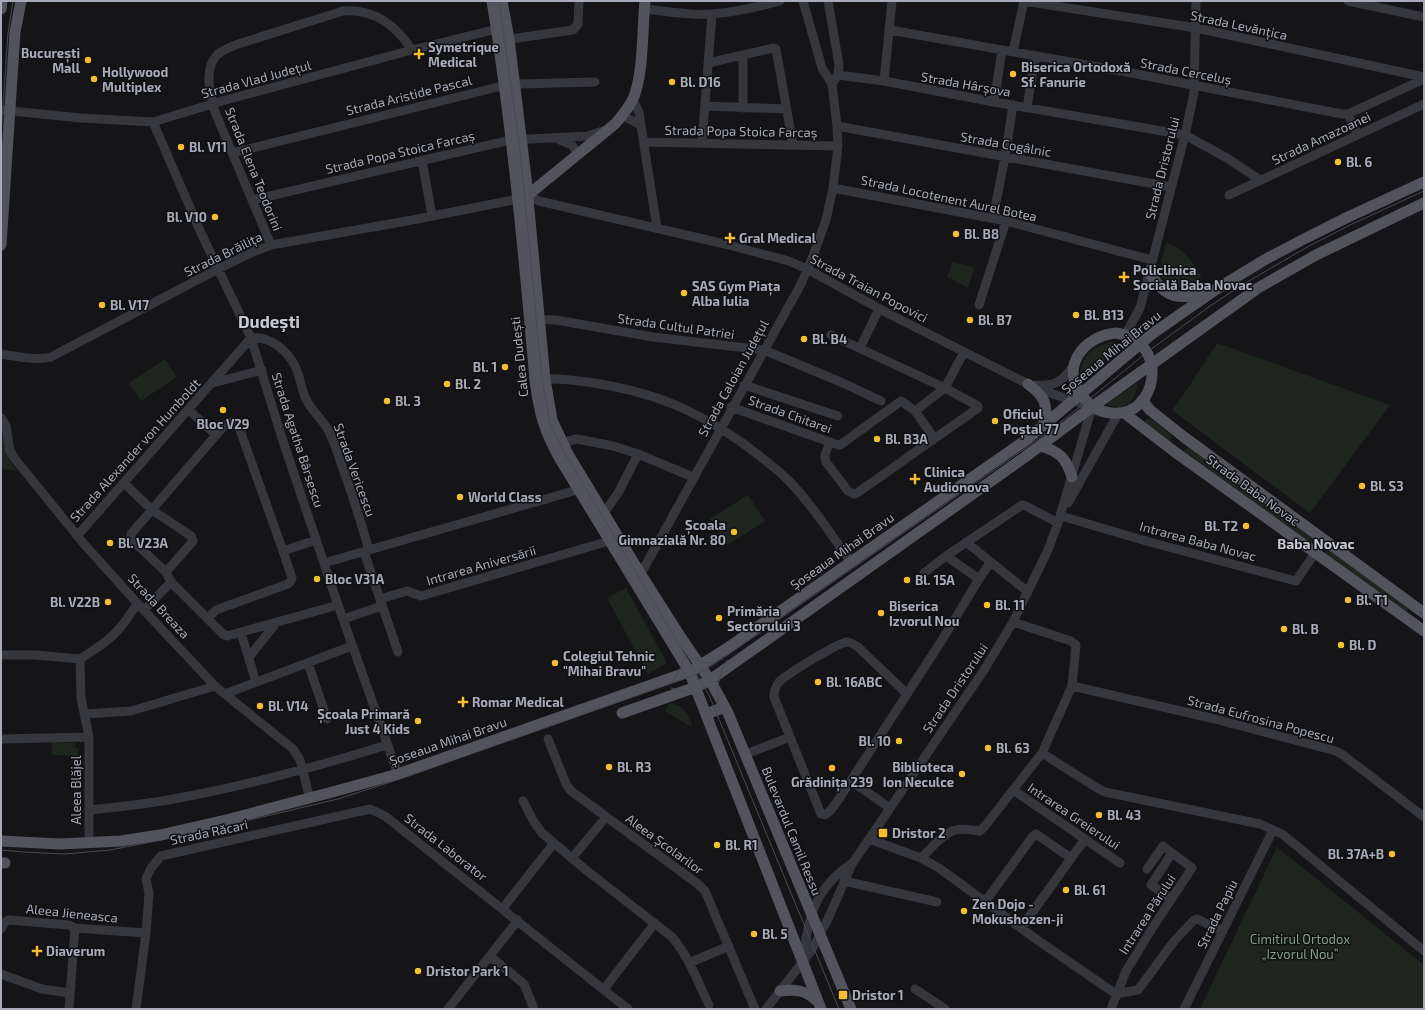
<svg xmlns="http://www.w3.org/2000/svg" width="1425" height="1010" font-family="'Exo 2',sans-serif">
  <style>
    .green { fill: #1d251e }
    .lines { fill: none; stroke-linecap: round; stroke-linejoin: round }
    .minor { stroke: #36373c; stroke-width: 9 }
    .major { stroke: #52535b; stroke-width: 11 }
    .tram { stroke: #494a51; stroke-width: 1 }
    .poi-dot { fill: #f4be30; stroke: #101012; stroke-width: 1.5 }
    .labels { text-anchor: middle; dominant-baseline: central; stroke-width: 3; stroke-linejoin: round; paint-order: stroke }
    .street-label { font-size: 13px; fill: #a7abb7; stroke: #101012 }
    .poi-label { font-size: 13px; font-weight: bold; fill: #a7abb7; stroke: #101012; text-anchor: start }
    .park-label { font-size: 13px; fill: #7da382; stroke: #101012 }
    .neighbourhood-label { font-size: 14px; font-weight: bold; fill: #c8cad3; stroke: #101012 }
    .district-label { font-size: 17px; font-weight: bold; fill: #c8cad3; stroke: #101012 }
  </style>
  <rect width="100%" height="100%" fill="#151517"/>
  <!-- green -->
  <path class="green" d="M1166 243C1185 248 1192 263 1202 278L1180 288 1174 289C1153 279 1162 260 1166 243Z
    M952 262 974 267 968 288 947 277Z
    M1114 342 1118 343 1120 346 1119 349 1080 377C1080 356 1094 344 1114 342Z
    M1217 343 1390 405 1310 513 1172 410 1190 385Z
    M165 359 177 377 141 401 129 383Z
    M1137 383C1138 394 1130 407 1118 407 1114 407 1109 405 1105 404Z
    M1147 418 1153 420 1171 435 1172 439 1168 440 1145 423V421Z
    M1 428H5L9 460 17 471 1 469Z
    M1188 445 1314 538 1312 540V545L1183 450 1187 449Z
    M748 495 765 521 727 545 710 519Z
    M1328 549 1409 609 1407 612 1409 615 1322 553H1325Z
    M626 588 667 663 648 674 607 598Z
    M669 704C683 704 688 713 692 725L691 727 665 711Z
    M52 742 75 743V748H78V756L52 755Z
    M1277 847 1424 965V1009H1200Z"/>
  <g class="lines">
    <!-- minor -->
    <path class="minor" d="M803 1 822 68 832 84
      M1348 1 1424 17
      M644 9C666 11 690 16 712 14 735 12 758 7 780 1
      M890 30 1121 71 1342 114H1348L1424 79
      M504 40 573 30 578 24 579 1
      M1013 52 1024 1 1196 28 1424 77
      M743 55V108
      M708 63 773 48 776 49 793 145
      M838 75 884 81 994 102 1185 135 1227 158 1260 180
      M884 81 892 1
      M632 99 639 112 640 119 657 228
      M994 102 1002 50
      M705 106 786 109
      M1027 108 1035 57
      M1 110 81 118 153 122 222 101 412 50 501 28
      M1348 114 1358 135
      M623 116 641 125
      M153 122 201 233 251 338 282 438 338 605 398 774
      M837 126 1171 187
      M560 140 572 145 578 154
      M644 142 838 146
      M702 143 712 14
      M232 153 498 87 519 84 595 82
      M422 160 432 216
      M833 188 1006 221 1152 260
      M528 195 539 201 729 245 789 261 807 269 891 315 1028 384 1044 391 1092 407 1058 523 1048 550 1013 622 984 670 852 864 828 919 811 951 766 1009
      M1229 195 1424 104
      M252 200 511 140 587 136 606 130
      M993 218 1005 157 1013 105
      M271 245 215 112C210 94 203 68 218 54 223 50 229 48 235 45L343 11C374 9 395 24 412 50
      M979 305 1006 221
      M533 319 556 320 653 337 764 350 843 383 881 401
      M1125 335 1140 308 1185 135 1194 93 1196 1
      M251 338C270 335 289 352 296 368 301 379 301 392 308 403 314 413 324 421 329 432 335 443 338 455 342 466 352 494 361 522 369 550
      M860 348 879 309
      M1 354C17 356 36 361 51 357L218 269 253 252 271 245 407 221 518 199
      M539 380C554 377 571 380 587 382 652 391 695 409 748 447 762 458 776 468 788 480 812 504 831 535 851 562
      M213 383 262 370
      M744 385 838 416
      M1035 385C1057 387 1064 380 1075 363
      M731 407 838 445H840L901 401 915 411
      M189 410 216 435
      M1 418 6 426 10 451 15 459 84 544 138 604 215 686 293 749 300 760 310 799
      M934 438 915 411 945 388 964 352
      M830 442 825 455V458L826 462 848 491 854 494 857 493 978 408V406L945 388 831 335
      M556 444 577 439 613 446 638 454 693 477
      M124 483 152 510 191 536 193 541 166 572 171 582 224 635 227 636 338 605
      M1068 503 1118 414
      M604 513 618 493 638 454
      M1061 516 1146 541 1296 581 1324 540
      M77 536 251 338
      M966 542 1028 592
      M364 552 398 652
      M946 556 979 579
      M324 563 584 488
      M166 572 133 541 130 538 131 534 223 427C231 420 236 419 240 430L283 551 316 540
      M924 573 946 556 1022 505H1024L1058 523
      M636 577 644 568 801 284 813 256 826 220 833 188 838 146 837 126 832 84 838 75 839 65 828 1
      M380 599 407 591 421 596 616 539
      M144 610 171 582
      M208 618 216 610 288 584 291 581 292 578 283 551
      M343 619 382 606
      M241 633 256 682
      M1 655H35L80 659
      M249 657 277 622
      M80 659 81 698 89 737V843
      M80 659C96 649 112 639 123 624 129 617 132 610 138 604
      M308 663 327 719
      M1072 686 1211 718 1336 751 1343 755 1424 817
      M225 694 352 646
      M907 694 858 647C854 645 851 642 847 642 837 643 786 675 779 682 775 687 774 691 774 697L821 814 825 815 831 810 839 799 942 640 979 579 990 563
      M85 714 131 711 215 686
      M1 739 89 737
      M548 739 566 784 571 791 698 884 705 891 755 1009
      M1042 753 1097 788 1105 792 1260 824 1282 834 1292 842 1424 951
      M746 754 790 737
      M851 781 890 808
      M1013 790 1120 863
      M523 801 534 822 542 833 586 870 672 937C689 957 698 982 709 1005
      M89 810C119 807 149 804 179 798 249 785 319 766 387 745
      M869 839 921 858 939 868 1040 942 1116 994 1138 990 1175 940 1194 920 1197 919 1223 931
      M572 858 606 817
      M921 858C931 849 942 834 955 830 962 828 972 830 980 831L985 826 1042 753 1072 686 1076 645 1071 641 1013 622
      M844 881 937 902
      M1171 899 1151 885 1172 853
      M985 902 1033 836 1036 834 1071 858
      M503 908 554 843
      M1021 928 1085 839
      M1 929 5 922 9 920 69 925 75 928 146 933
      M490 956 524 984 534 1009
      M803 961C807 920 814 889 851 864
      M689 963 729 946
      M1 974 42 989 70 993
      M604 989 655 923
      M915 989 945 1009
      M69 1009 75 928
      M136 1009 146 933 149 893 146 879 151 868 161 856 370 809 385 816 628 1009
      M448 1009 518 920
      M1111 1009 1126 971 1153 927 1192 868 1163 846 1147 869
      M1184 1009 1273 830"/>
    <!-- major -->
    <path class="major" d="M492 1C512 127 524 254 535 380 539 412 544 431 560 459L689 671 821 1009
      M502 1 509 39 526 178 545 379 552 420 568 454 640 573 678 633 710 680 728 713 851 1009
      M1 9 2 1
      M524 197 528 195 615 124C622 116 628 109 633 99 644 73 642 30 645 1
      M1 245 15 32 21 1
      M1149 271C1165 300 1179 300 1209 292
      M1116 333C1171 340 1158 419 1111 413 1099 412 1090 407 1083 397 1059 368 1083 336 1116 333Z
      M1028 384C1045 397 1049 404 1043 426
      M1142 400 1150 410 1184 437 1424 613
      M1124 413 1175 452 1424 631
      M1041 446C1060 452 1066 458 1072 477
      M622 713 696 687 710 680 1025 457 1092 407 1258 288 1316 255 1424 203
      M706 714 725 707
      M1 841 60 844 121 841 160 835 230 819 336 791 398 774 691 671 726 649 1026 440 1152 334 1215 290 1266 259 1302 240 1348 217 1424 182
      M1 863H5
      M780 991C795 989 805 990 816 1000"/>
    <!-- tram -->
    <path class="tram" d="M499 1 520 149 542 379 550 423 566 455 709 695 839 1009
      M1 136 8 33 13 1
      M686 654C695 660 704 665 715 662
      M670 684C677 677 682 668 684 658
      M671 688C692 693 701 697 713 714
      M719 710C717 692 717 676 727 660
      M1 850 24 852 64 854 110 850 182 836 338 799 403 778 697 674 719 661 1023 450 1070 415 1146 353 1210 306 1242 285 1309 246 1352 224 1424 191"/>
  </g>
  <!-- markers -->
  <g class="poi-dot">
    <path d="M417 48h4v4h4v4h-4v4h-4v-4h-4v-4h4z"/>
    <circle cx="88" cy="60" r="4"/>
    <circle cx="1013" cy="74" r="4"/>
    <circle cx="94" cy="79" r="4"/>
    <circle cx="672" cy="82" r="4"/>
    <circle cx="181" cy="147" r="4"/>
    <circle cx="1338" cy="162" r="4"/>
    <circle cx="215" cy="217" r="4"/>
    <circle cx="956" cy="234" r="4"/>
    <path d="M728 232h4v4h4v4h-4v4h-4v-4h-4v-4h4z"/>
    <path d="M1122 271h4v4h4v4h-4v4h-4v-4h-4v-4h4z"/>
    <circle cx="684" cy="293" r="4"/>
    <circle cx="102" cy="305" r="4"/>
    <circle cx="1076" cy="315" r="4"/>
    <circle cx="970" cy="320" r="4"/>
    <circle cx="804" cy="339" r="4"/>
    <circle cx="505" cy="367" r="4"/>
    <circle cx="447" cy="384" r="4"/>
    <circle cx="387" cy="401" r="4"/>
    <circle cx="223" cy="410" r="4"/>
    <circle cx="995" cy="421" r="4"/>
    <circle cx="877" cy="439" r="4"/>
    <path d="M913 473h4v4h4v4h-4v4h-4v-4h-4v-4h4z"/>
    <circle cx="1362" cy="486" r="4"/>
    <circle cx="460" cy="497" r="4"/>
    <circle cx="1246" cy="526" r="4"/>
    <circle cx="734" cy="532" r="4"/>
    <circle cx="110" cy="543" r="4"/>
    <circle cx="317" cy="579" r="4"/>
    <circle cx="907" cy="580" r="4"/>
    <circle cx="1348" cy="600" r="4"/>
    <circle cx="108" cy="602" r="4"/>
    <circle cx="987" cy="605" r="4"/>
    <circle cx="881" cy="613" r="4"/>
    <circle cx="719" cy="618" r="4"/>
    <circle cx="1284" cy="629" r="4"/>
    <circle cx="1341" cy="645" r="4"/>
    <circle cx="555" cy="663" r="4"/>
    <circle cx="818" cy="682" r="4"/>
    <path d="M461 696h4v4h4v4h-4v4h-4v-4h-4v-4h4z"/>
    <circle cx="260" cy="706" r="4"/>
    <circle cx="418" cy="721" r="4"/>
    <circle cx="899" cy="741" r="4"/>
    <circle cx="988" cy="748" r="4"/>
    <circle cx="609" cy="767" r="4"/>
    <circle cx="832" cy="768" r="4"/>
    <circle cx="962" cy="774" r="4"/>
    <circle cx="1099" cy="815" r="4"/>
    <rect x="878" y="828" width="10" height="10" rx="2"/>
    <circle cx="717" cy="845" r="4"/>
    <circle cx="1392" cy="854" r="4"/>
    <circle cx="1066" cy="890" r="4"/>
    <circle cx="964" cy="911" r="4"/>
    <circle cx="754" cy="934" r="4"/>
    <path d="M35 945h4v4h4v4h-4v4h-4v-4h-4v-4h4z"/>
    <circle cx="418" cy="971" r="4"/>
    <rect x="838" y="990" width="10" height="10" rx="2"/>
  </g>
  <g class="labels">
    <!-- street labels -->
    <g class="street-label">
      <text transform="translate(1239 25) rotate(12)">Strada Levănțica</text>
      <text transform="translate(1186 71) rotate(11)">Strada Cerceluș</text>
      <text transform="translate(256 79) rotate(-15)">Strada Vlad Județul</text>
      <text transform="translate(966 84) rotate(10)">Strada Hârșova</text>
      <text transform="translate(409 95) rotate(-14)">Strada Aristide Pascal</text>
      <text transform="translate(741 131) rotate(1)">Strada Popa Stoica Farcaș</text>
      <text transform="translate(1321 138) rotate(-25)">Strada Amazoanei</text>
      <text transform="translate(1006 144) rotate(10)">Strada Cogâlnic</text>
      <text transform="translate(400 152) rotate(-13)">Strada Popa Stoica Farcaș</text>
      <text transform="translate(1162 168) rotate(-76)">Strada Dristorului</text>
      <text transform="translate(254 169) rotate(68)">Strada Elena Teodorini</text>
      <text transform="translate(949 198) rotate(12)">Strada Locotenent Aurel Botea</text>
      <text transform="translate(223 254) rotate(-26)">Strada Brăilița</text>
      <text transform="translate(869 288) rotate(28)">Strada Traian Popovici</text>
      <text transform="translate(676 326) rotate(8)">Strada Cultul Patriei</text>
      <text transform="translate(1111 352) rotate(-39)">Șoseaua Mihai Bravu</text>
      <text transform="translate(519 357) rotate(-96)">Calea Dudești</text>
      <text transform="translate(733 378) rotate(-61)">Strada Caloian Județul</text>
      <text transform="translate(790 414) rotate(20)">Strada Chitarei</text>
      <text transform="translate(298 440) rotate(72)">Strada Agatha Bârsescu</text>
      <text transform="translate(135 450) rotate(-48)">Strada Alexander von Humboldt</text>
      <text transform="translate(355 470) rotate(70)">Strada Vericescu</text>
      <text transform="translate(1253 490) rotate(36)">Strada Baba Novac</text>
      <text transform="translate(1198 541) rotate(15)">Intrarea Baba Novac</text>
      <text transform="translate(842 551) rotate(-35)">Șoseaua Mihai Bravu</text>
      <text transform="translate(481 565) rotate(-16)">Intrarea Aniversării</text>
      <text transform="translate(159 606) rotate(47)">Strada Breaza</text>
      <text transform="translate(955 688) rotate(-56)">Strada Dristorului</text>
      <text transform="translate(1261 719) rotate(15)">Strada Eufrosina Popescu</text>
      <text transform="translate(448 741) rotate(-19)">Șoseaua Mihai Bravu</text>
      <text transform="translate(76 790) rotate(-90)">Aleea Blăjel</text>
      <text transform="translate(1074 816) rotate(34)">Intrarea Greierului</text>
      <text transform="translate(792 831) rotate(68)">Bulevardul Camil Ressu</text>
      <text transform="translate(209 832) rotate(-12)">Strada Răcari</text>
      <text transform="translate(665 844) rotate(36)">Aleea Școlarilor</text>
      <text transform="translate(446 847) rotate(38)">Strada Laborator</text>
      <text transform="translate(72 913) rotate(6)">Aleea Jieneasca</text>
      <text transform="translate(1147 914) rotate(-57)">Intrarea Părului</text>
      <text transform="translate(1217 914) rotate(-64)">Strada Papiu</text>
    </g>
    <!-- poi labels -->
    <g class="poi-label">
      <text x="428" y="47">Symetrique<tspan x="428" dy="15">Medical</tspan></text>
      <text x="80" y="53" text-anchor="end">București<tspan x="80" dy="15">Mall</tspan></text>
      <text x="1021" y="67">Biserica Ortodoxă<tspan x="1021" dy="15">Sf. Fanurie</tspan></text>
      <text x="102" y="72">Hollywood<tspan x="102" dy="15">Multiplex</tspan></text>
      <text x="680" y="82">Bl. D16</text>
      <text x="189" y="147">Bl. V11</text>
      <text x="1346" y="162">Bl. 6</text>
      <text x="207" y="217" text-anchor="end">Bl. V10</text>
      <text x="964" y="234">Bl. B8</text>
      <text x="739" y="238">Gral Medical</text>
      <text x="1133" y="270">Policlinica<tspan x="1133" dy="15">Socială Baba Novac</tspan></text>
      <text x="692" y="286">SAS Gym Piața<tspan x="692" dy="15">Alba Iulia</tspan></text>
      <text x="110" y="305">Bl. V17</text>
      <text x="1084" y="315">Bl. B13</text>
      <text x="978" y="320">Bl. B7</text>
      <text x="812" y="339">Bl. B4</text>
      <text x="497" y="367" text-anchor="end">Bl. 1</text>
      <text x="455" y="384">Bl. 2</text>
      <text x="395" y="401">Bl. 3</text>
      <text x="1003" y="414">Oficiul<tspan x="1003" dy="15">Poștal 77</tspan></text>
      <text x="223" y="424" text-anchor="middle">Bloc V29</text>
      <text x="885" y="439">Bl. B3A</text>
      <text x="924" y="472">Clinica<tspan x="924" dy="15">Audionova</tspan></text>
      <text x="1370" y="486">Bl. S3</text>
      <text x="468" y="497">World Class</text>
      <text x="726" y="525" text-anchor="end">Școala<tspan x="726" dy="15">Gimnazială Nr. 80</tspan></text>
      <text x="1238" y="526" text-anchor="end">Bl. T2</text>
      <text x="118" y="543">Bl. V23A</text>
      <text x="325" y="579">Bloc V31A</text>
      <text x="915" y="580">Bl. 15A</text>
      <text x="1356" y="600">Bl. T1</text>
      <text x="100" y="602" text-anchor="end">Bl. V22B</text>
      <text x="995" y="605">Bl. 11</text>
      <text x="889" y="606">Biserica<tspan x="889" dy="15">Izvorul Nou</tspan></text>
      <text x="727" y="611">Primăria<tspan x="727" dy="15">Sectorului 3</tspan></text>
      <text x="1292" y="629">Bl. B</text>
      <text x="1349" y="645">Bl. D</text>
      <text x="563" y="656">Colegiul Tehnic<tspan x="563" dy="15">"Mihai Bravu"</tspan></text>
      <text x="826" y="682">Bl. 16ABC</text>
      <text x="472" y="702">Romar Medical</text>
      <text x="268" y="706">Bl. V14</text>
      <text x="410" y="714" text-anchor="end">Școala Primară<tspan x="410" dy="15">Just 4 Kids</tspan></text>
      <text x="891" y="741" text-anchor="end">Bl. 10</text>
      <text x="996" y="748">Bl. 63</text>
      <text x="617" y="767">Bl. R3</text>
      <text x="954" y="767" text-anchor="end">Biblioteca<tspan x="954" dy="15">Ion Neculce</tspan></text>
      <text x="832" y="782" text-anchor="middle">Grădinița 239</text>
      <text x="1107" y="815">Bl. 43</text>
      <text x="892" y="833">Dristor 2</text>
      <text x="725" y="845">Bl. R1</text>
      <text x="1384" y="854" text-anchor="end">Bl. 37A+B</text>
      <text x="1074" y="890">Bl. 61</text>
      <text x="972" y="904">Zen Dojo -<tspan x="972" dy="15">Mokushozen-ji</tspan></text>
      <text x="762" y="934">Bl. 5</text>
      <text x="46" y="951">Diaverum</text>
      <text x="426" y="971">Dristor Park 1</text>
      <text x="852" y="995">Dristor 1</text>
    </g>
    <!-- park labels -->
    <g class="park-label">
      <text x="1300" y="939">Cimitirul Ortodox<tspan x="1300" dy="15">„Izvorul Nou”</tspan></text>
    </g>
    <!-- neighbourhood labels -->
    <g class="neighbourhood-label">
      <text x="1316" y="543">Baba Novac</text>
    </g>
    <!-- district labels -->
    <g class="district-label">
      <text x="269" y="321">Dudeşti</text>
    </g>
  </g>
  <!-- border -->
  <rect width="1425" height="1010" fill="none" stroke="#a7abb7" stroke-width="4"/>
</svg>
